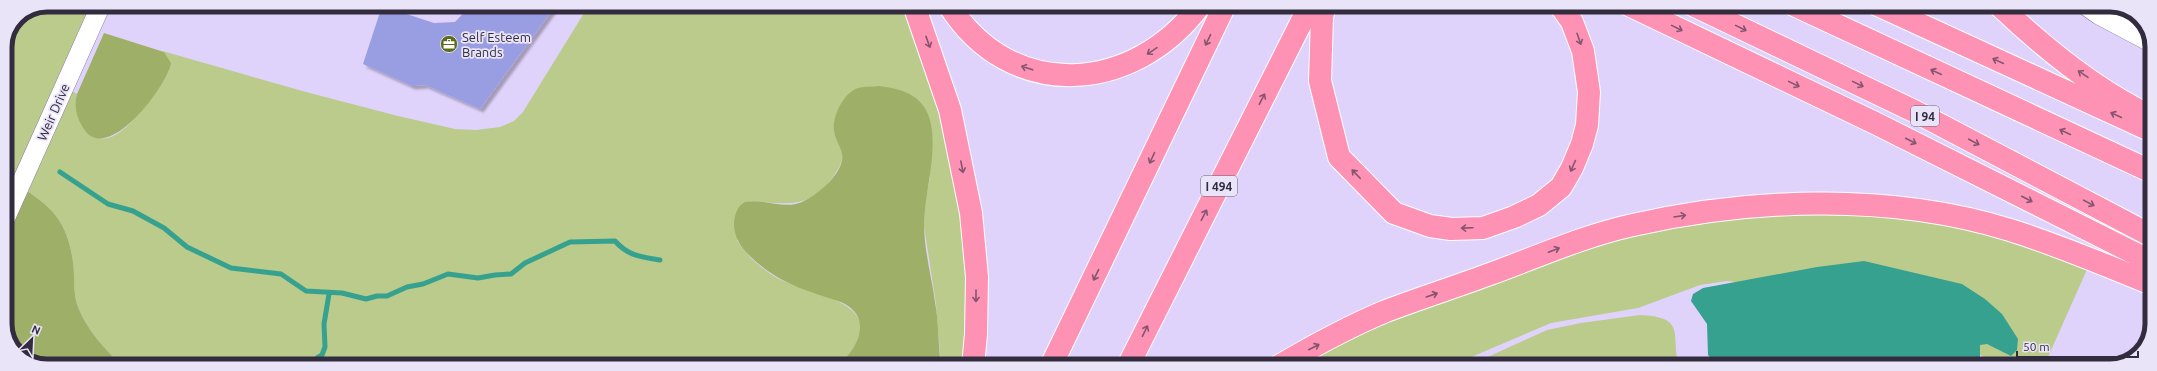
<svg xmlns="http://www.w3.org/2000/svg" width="2157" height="371" font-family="Ubuntu,sans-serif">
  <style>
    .green { fill: #bacb8c }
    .forest { fill: #9eb067 }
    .water { fill: #37a190 }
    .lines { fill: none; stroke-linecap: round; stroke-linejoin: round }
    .stream { stroke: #37a190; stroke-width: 5 }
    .building { fill: #999ee3; filter: url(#shadow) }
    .minor-casing { stroke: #8373a0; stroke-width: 20 }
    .highway-casing { stroke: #fff; stroke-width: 24 }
    .minor { stroke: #fff; stroke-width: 19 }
    .highway { stroke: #fd92b4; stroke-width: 22 }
    .oneway { stroke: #84556e }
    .labels { text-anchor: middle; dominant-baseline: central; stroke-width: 3.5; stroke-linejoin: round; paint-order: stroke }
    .shield { fill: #eae4f8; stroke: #6a6376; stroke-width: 1 }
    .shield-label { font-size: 12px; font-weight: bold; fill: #332c3f }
    .poi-label { font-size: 13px; fill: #332c3f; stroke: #eae4f8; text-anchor: start }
    .street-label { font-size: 13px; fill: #332c3f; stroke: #eae4f8 }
    .rim { fill: none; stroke: #332c3f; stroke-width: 5 }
  </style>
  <defs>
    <filter id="shadow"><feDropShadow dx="3.5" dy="3.5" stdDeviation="1" flood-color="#0004"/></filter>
  </defs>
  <rect width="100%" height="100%" fill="#e0d3fb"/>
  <!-- green -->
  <path class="green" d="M47 5H91L5 197V47L17 17Z
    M589 5H906L951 145 967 262 965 366H941L936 304 924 226V209L930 177 931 132 844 99C839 110 831 123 835 135 837 141 842 148 842 155 843 163 837 170 833 177 808 211 785 203 750 201L737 240C747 256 762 270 779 279 802 291 877 301 858 340 853 350 846 359 837 366H122C105 349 85 328 77 304 73 291 75 276 73 262 68 226 56 210 27 191L72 91 77 94 76 98 85 131C92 136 100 140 108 138 131 132 157 90 169 70L164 52 159 50 306 92 398 116 455 129 476 130 500 127 514 121 523 112Z
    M1838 211 1950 223 2089 265 2044 366H1993L1984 357 1972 350 1775 287 1727 281 1700 285 1638 308 1551 323 1450 366H1302L1343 343 1417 310 1625 237 1691 222Z
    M1640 315C1688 317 1670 336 1679 366H1468L1547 330 1581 323Z"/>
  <!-- forest -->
  <path class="forest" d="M104 33 164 52 171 63C168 85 105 170 82 126 76 116 74 105 77 94Z
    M879 86C897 88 917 93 926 110 940 136 928 181 925 209 921 240 931 272 935 302 939 323 938 345 941 366H837C857 350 873 320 845 304 835 299 824 297 814 293 790 285 769 275 751 257 742 249 735 239 734 226 734 217 736 207 745 202 764 198 783 210 802 202 817 195 839 177 842 160 844 150 835 141 834 131 832 117 843 93 858 88 865 86 873 87 879 86Z
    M27 191C56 210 68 226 73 262 75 276 73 291 77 304 85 328 105 349 122 366H41L17 354 5 330V240Z"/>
  <!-- water -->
  <path class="water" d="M1864 261 1962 284 1985 299 2002 314 2018 339 2017 350 2011 356 1987 344 1980 345V358L1996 366H1718L1708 355 1707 324 1691 301 1693 294 1703 288 1817 267Z"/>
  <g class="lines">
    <!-- stream -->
    <path class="stream" d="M5 151 6 152
      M60 172 108 204 133 211 164 228 187 247 231 268 281 274 306 291 342 293 366 299 377 296H387L407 287 423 284 448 274 478 278 495 275 511 274 525 263 570 242 615 241C628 256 642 257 660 260
      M313 366 317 358 322 355 325 347 324 324 329 294"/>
  </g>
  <!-- building -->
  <path class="building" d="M471 5H556L480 109 425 85 412 86 363 64 382 6 434 23 455 22Z"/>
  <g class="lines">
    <defs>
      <path id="minor" d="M2085 5 2099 15 2152 43
        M5 219 101 5"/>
      <path id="highway" d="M914 5 950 110 971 213 977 277 976 334 973 366
        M949 5C1011 103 1134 94 1200 5
        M1325 5 1322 17 1320 81 1339 157 1394 213 1430 226 1451 229 1483 228 1514 217 1539 205 1561 187 1572 168 1582 144 1587 125 1589 92 1583 51 1572 22 1560 5
        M1629 5 1875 123 2152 262
        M1693 5 1916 112 2152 236
        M1794 5 2152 172
        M1878 5 2152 131
        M1999 5C2044 48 2095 90 2152 117
        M1051 366 1225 5
        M1128 366 1310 5
        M1279 366C1313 346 1350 326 1386 311 1420 298 1455 287 1490 274 1537 257 1583 236 1633 225 1753 198 1891 193 2010 230 2058 245 2105 265 2152 284"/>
    </defs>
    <!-- minor casing -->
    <use href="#minor" class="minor-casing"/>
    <!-- highway casing -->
    <use href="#highway" class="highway-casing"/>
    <!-- minor -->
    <use href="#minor" class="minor"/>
    <!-- highway -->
    <use href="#highway" class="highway"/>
  </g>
  <!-- one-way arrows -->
  <defs><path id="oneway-shaft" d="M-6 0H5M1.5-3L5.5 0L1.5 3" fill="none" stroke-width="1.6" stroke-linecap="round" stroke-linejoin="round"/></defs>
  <g class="oneway">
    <use href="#oneway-shaft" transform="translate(1677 28) rotate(26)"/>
    <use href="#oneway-shaft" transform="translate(1741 28) rotate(26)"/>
    <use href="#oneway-shaft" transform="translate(1579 39) rotate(71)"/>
    <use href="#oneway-shaft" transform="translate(1208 40) rotate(116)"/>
    <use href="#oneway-shaft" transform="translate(928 42) rotate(70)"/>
    <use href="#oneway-shaft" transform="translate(1152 51) rotate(146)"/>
    <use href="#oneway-shaft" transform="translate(1998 61) rotate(-155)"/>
    <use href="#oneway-shaft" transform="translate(1027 68) rotate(-162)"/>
    <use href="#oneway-shaft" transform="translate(1936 72) rotate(-155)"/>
    <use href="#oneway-shaft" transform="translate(2083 74) rotate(-146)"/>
    <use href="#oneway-shaft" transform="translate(1794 84) rotate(26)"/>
    <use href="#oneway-shaft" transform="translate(1858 84) rotate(26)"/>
    <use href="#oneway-shaft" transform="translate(1262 99) rotate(-63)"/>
    <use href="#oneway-shaft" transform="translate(2116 115) rotate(-155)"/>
    <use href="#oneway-shaft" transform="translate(2065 132) rotate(-155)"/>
    <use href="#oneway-shaft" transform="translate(1911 141) rotate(27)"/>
    <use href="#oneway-shaft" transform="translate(1974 142) rotate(28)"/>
    <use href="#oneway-shaft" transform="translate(1152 158) rotate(115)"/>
    <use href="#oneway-shaft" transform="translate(1573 166) rotate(114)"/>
    <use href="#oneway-shaft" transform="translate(962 167) rotate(79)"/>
    <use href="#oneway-shaft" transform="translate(1356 174) rotate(-134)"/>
    <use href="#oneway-shaft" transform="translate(2027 199) rotate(27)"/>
    <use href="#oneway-shaft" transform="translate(2089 203) rotate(28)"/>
    <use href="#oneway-shaft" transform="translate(1204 215) rotate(-63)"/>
    <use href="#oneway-shaft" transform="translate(1680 216) rotate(-9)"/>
    <use href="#oneway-shaft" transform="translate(1467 228) rotate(178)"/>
    <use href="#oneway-shaft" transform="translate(1554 250) rotate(-21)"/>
    <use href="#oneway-shaft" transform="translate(1096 275) rotate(116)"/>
    <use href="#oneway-shaft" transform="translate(1432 295) rotate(-19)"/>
    <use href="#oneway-shaft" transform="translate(976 296) rotate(90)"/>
    <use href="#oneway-shaft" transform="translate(1145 331) rotate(-64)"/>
    <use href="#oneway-shaft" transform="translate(1314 347) rotate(-27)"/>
  </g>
  <!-- icons -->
  <defs>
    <symbol id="office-disc" viewBox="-11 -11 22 22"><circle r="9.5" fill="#5c6d19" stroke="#eae4f8"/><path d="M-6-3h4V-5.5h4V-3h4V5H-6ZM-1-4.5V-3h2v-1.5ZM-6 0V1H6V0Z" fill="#fff"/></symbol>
  </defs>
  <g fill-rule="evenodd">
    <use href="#office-disc" x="439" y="34" width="20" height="20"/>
  </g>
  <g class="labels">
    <!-- shield labels -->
    <g class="shield">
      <rect x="1911" y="106" width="28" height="20" rx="3"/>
      <rect x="1201" y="176" width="36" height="20" rx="3"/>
    </g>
    <g class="shield-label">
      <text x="1925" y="116">I 94</text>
      <text x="1219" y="186">I 494</text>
    </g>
    <!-- poi labels -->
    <g class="poi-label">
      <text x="462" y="37">Self Esteem<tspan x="462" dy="15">Brands</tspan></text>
    </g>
    <!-- street labels -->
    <g class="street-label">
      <text transform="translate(53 112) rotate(-66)">Weir Drive</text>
    </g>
  </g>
  <!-- crop -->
  <path d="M0 0H2157V371H0ZM47 12H2110A35 35 0 0 1 2145 47V324A35 35 0 0 1 2110 359H47A35 35 0 0 1 12 324V47A35 35 0 0 1 47 12Z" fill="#eae4f8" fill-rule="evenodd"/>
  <path class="rim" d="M47 12H2110A35 35 0 0 1 2145 47V324A35 35 0 0 1 2110 359H47A35 35 0 0 1 12 324V47A35 35 0 0 1 47 12Z"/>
  <!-- north arrow -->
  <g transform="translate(32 339) rotate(24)" stroke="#eae4f8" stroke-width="3" paint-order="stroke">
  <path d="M0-3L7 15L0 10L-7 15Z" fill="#332c3f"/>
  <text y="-6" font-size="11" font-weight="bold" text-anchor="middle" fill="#332c3f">N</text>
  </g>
  <!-- scale -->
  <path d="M2017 351v6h121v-6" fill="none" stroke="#332c3f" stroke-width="2"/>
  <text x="2023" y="351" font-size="12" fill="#332c3f" stroke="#eae4f8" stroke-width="3" paint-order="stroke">50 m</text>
</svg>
